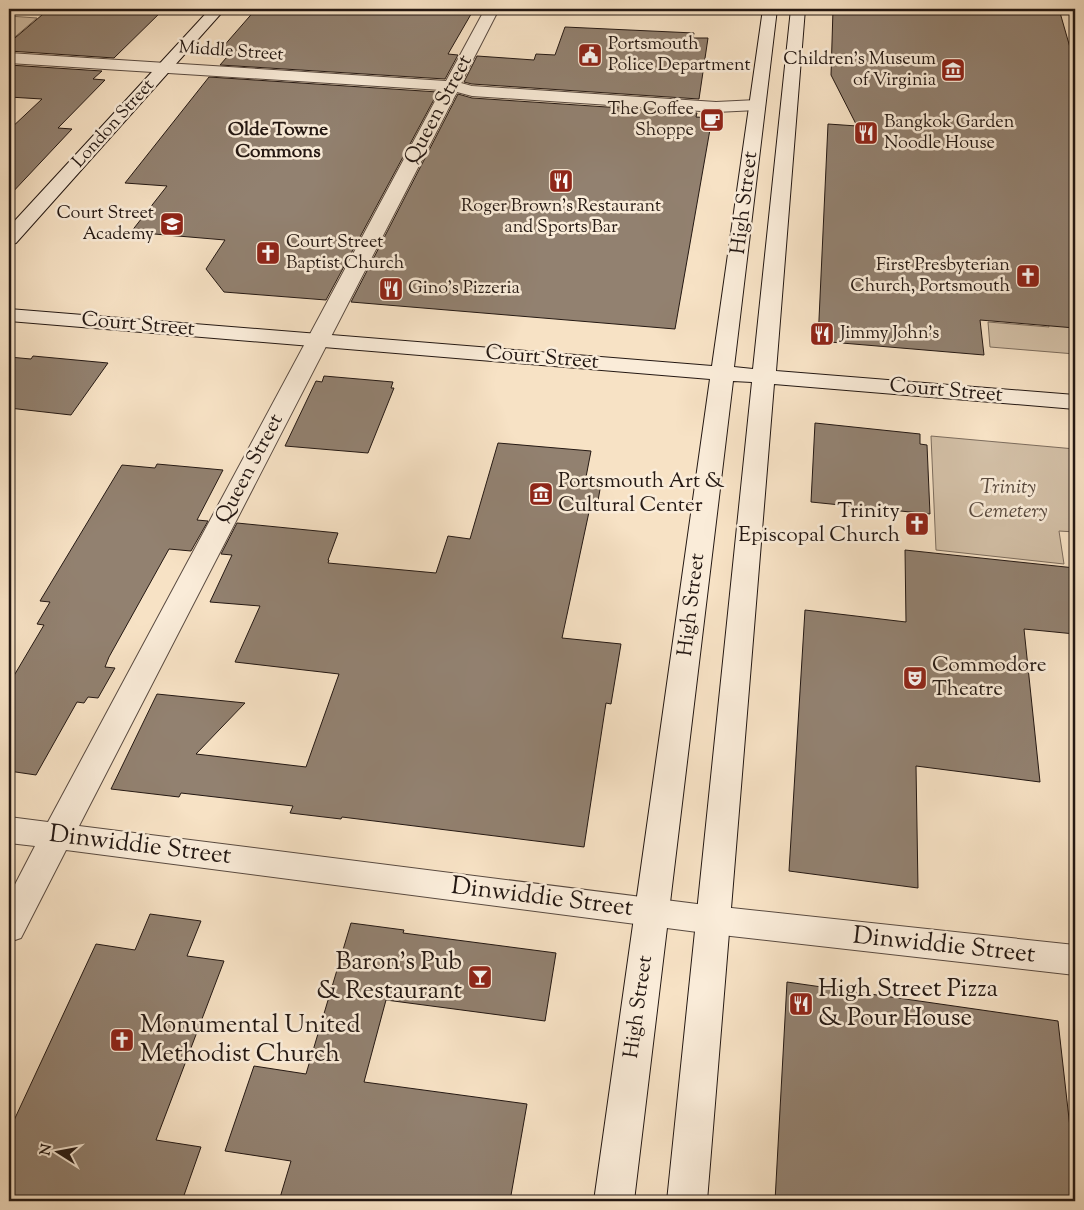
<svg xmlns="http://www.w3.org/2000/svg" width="1084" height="1210" font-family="'Sorts Mill Goudy',serif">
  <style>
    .green { fill: #d3c0a7; stroke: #7c6c5d }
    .building { fill: #928170; stroke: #241813 }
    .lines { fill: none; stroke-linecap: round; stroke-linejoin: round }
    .street-casing { stroke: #594a40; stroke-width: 2 }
    .secondary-casing { stroke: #241813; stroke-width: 2 }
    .street { fill: #faecd9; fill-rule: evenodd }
    .secondary { fill: #faecd9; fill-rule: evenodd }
    .labels { text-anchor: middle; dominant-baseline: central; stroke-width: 5; stroke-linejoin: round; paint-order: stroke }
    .far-poi-label { font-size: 18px; fill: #241813; stroke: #faecd9; text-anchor: start }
    .far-street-label { font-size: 18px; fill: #241813; stroke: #faecd9 }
    .far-neighbourhood-label { font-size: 19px; font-weight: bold; fill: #241813; stroke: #faecd9 }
    .street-label { font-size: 21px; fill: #241813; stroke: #faecd9 }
    .poi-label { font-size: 21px; fill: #241813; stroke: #faecd9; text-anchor: start }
    .park-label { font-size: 21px; font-style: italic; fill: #594a3f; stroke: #faecd9 }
    .near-street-label { font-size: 25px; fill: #241813; stroke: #faecd9 }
    .near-poi-label { font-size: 25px; fill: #241813; stroke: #faecd9; text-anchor: start }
  </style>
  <rect width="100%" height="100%" fill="#f7e2c5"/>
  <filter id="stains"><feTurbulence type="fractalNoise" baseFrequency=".004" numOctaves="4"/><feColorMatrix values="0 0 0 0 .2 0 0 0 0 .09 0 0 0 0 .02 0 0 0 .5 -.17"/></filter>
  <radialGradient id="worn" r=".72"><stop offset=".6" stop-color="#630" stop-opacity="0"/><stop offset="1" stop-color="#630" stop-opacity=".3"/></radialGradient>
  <!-- green -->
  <path class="green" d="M9 16 37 18 9 42Z
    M1046 308 1071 310 1075 329V354L990 347 988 322 1049 327Z
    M931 436 1075 449V532L1059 531 1064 564 936 550Z"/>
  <!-- building -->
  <path class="building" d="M49 9H164L114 58 9 51V43Z
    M256 9H474L448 54 458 55 445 79 220 65 227 57 215 56Z
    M833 9H1059L1075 65V328L980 320 984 355 818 341 828 124 857 126 831 75Z
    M565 27 694 33 693 38H708L699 99 472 84 464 82 477 56 534 60 536 54 555 55Z
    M9 65 102 71 93 79 105 80 58 128 72 129 9 196V130L42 99 9 97Z
    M209 77 438 92 326 300 224 292 206 269 225 240 131 232 167 186 125 183Z
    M458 94 472 98 697 113 696 117 712 118 675 329 351 302Z
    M33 356 108 363 71 415 9 408V357L31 359Z
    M324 376 393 382 391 388H394L368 453 285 446 316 381 322 382Z
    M815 423 920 434V444L927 445 930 514 811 502Z
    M498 443 591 451 586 477 602 478 596 512H589L562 638 621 644 611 704 606 703 584 847 342 817 341 819 290 813 293 806 181 793 179 797 111 789 157 694 245 703 196 754 306 767 339 674 235 662 260 606 210 602 232 555 221 554 237 523 338 533 328 560H329L328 563 436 573 448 536 470 539Z
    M157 464 223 470 197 520 208 521 191 551 169 549 109 657 105 667 115 668 98 698 88 697 84 703 77 702 36 775 9 771V684L44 625 37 624 50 602 40 601 122 465 155 468Z
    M905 550 1075 568V634L1024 629 1040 782 916 766 918 888 789 871 805 610 906 622Z
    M150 914 201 921 187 956 224 961 156 1140 201 1147 182 1201H9V1131L96 944 135 950Z
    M351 923 404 930 403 933 556 953 545 1021 386 1000 364 1082 527 1104 510 1201H279L291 1161 225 1151 254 1066 306 1074Z
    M787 982 1058 1021 1075 1172V1201H775Z"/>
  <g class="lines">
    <defs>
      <path id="street" d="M485 9H499L461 83 472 86 716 102 757 100 763 101 765 105 763 109 757 110 716 112 472 96 457 92 79 826 713 906 1075 945V975L713 934 66 850 21 938 9 942V896L35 846 9 843V817L48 822 441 90 9 63V53L446 81Z
        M1067 9H1075V16L1070 15Z"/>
      <path id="secondary" d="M210 9H225L16 243 9 245V227Z
        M763 9H777L734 367 753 369 791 9H805L776 371 1075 395V409L774 384 707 1201H667L752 382 733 381 634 1201H594L710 379 9 321V309L712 366Z"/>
    </defs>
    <!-- street casing -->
    <use href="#street" class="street-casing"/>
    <!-- secondary casing -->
    <use href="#secondary" class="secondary-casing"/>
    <!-- street -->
    <use href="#street" class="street"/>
    <!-- secondary -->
    <use href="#secondary" class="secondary"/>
  </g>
  <!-- icons -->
  <defs>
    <symbol id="civic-square" viewBox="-11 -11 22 22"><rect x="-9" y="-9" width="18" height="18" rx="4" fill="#8f2418" stroke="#faecd9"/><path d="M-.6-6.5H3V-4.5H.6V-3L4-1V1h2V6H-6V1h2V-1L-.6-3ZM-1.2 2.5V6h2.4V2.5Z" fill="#fff"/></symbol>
    <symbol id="museum-square" viewBox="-11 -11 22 22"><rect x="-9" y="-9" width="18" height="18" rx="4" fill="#8f2418" stroke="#faecd9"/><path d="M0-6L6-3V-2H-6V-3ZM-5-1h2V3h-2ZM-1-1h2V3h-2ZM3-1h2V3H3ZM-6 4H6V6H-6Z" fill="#fff"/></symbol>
    <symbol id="cafe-square" viewBox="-11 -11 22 22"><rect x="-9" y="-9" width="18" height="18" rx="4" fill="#8f2418" stroke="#faecd9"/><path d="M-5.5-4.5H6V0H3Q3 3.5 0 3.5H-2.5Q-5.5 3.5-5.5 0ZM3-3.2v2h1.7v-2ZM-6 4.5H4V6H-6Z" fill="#fff"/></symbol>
    <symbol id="restaurant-square" viewBox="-11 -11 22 22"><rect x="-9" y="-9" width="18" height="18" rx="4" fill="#8f2418" stroke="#faecd9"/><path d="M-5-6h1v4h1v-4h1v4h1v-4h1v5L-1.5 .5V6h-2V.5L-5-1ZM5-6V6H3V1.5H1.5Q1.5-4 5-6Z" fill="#fff"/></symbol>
    <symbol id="school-square" viewBox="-11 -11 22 22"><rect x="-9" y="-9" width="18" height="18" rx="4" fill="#8f2418" stroke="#faecd9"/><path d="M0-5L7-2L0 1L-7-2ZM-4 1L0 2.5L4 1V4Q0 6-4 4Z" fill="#fff"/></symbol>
    <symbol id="church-square" viewBox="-11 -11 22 22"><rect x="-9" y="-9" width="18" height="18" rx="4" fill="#8f2418" stroke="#faecd9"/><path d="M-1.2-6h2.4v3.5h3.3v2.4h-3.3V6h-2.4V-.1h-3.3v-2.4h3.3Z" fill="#fff"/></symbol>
    <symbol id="theatre-square" viewBox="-11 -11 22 22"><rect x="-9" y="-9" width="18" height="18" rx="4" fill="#8f2418" stroke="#faecd9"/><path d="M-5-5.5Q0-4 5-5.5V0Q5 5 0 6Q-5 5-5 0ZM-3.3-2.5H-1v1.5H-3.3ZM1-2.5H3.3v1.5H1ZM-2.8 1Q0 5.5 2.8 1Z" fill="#fff"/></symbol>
    <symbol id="bar-square" viewBox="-11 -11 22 22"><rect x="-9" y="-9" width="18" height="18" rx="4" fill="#8f2418" stroke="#faecd9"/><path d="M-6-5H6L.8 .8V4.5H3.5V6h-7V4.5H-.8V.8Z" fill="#fff"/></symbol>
  </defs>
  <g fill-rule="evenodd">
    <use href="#civic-square" x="576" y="41" width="28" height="28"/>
    <use href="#museum-square" x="939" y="56" width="28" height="28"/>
    <use href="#cafe-square" x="698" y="106" width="28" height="28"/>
    <use href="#restaurant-square" x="852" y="119" width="28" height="28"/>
    <use href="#restaurant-square" x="547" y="167" width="28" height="28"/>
    <use href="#school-square" x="158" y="210" width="28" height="28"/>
    <use href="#church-square" x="254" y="239" width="28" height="28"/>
    <use href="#church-square" x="1014" y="262" width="28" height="28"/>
    <use href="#restaurant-square" x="377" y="275" width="28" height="28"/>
    <use href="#restaurant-square" x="808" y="320" width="28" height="28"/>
    <use href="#museum-square" x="527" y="480" width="28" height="28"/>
    <use href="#church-square" x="903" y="510" width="28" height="28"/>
    <use href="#theatre-square" x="901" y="664" width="28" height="28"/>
    <use href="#bar-square" x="466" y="963" width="28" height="28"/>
    <use href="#restaurant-square" x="787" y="990" width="28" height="28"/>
    <use href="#church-square" x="108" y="1026" width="28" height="28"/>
  </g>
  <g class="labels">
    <!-- far-poi labels -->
    <g class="far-poi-label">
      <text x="608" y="45">Portsmouth<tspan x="608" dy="21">Police Department</tspan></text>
      <text x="936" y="60" text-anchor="end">Children's Museum<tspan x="936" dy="21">of Virginia</tspan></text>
      <text x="694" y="110" text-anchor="end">The Coffee<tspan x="694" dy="21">Shoppe</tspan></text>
      <text x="884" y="123">Bangkok Garden<tspan x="884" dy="21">Noodle House</tspan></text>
      <text x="561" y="207" text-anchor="middle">Roger Brown's Restaurant<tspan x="561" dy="21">and Sports Bar</tspan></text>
      <text x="154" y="214" text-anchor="end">Court Street<tspan x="154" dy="21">Academy</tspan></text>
      <text x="286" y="243">Court Street<tspan x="286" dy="21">Baptist Church</tspan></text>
      <text x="1010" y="266" text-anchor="end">First Presbyterian<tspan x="1010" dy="21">Church, Portsmouth</tspan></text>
      <text x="408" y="289">Gino's Pizzeria</text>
      <text x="840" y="334">Jimmy John's</text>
    </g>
    <!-- far-street labels -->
    <g class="far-street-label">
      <text transform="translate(231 52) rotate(4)">Middle Street</text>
      <text transform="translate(114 124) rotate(-48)">London Street</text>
    </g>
    <!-- far-neighbourhood labels -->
    <g class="far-neighbourhood-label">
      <text x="278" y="130">Olde Towne<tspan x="278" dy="22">Commons</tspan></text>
    </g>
    <!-- street labels -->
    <g class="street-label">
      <text transform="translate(439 110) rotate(-62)">Queen Street</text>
      <text transform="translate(745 203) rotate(-83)">High Street</text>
      <text transform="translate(138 325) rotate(5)">Court Street</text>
      <text transform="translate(542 358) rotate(5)">Court Street</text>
      <text transform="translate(946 391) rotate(5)">Court Street</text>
      <text transform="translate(250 469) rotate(-62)">Queen Street</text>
      <text transform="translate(692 605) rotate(-83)">High Street</text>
      <text transform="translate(639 1007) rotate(-82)">High Street</text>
    </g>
    <!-- poi labels -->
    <g class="poi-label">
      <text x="558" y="482">Portsmouth Art &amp;<tspan x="558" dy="24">Cultural Center</tspan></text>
      <text x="900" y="512" text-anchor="end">Trinity<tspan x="900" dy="24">Episcopal Church</tspan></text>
      <text x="932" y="666">Commodore<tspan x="932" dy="24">Theatre</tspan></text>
    </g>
    <!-- park labels -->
    <g class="park-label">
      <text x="1008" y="488">Trinity<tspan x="1008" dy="24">Cemetery</tspan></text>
    </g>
    <!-- near-street labels -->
    <g class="near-street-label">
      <text transform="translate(140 846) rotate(7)">Dinwiddie Street</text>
      <text transform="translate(542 898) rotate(7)">Dinwiddie Street</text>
      <text transform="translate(944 946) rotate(6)">Dinwiddie Street</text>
    </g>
    <!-- near-poi labels -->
    <g class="near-poi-label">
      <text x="462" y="963" text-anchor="end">Baron’s Pub<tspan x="462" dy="29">&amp; Restaurant</tspan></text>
      <text x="818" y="990">High Street Pizza<tspan x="818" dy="29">&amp; Pour House</tspan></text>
      <text x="140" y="1026">Monumental United<tspan x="140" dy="29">Methodist Church</tspan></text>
    </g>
  </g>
  <!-- margin -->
  <rect width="1084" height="1210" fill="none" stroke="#f7e2c5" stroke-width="30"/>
  <rect x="10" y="10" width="1064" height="1190" fill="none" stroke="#241813" stroke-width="2.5"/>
  <rect x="15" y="15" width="1054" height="1180" fill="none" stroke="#241813"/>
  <!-- north arrow -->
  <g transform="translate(58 1152) rotate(281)" stroke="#faecd9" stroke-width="4" paint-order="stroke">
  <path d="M0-4L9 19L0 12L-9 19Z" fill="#241813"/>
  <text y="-8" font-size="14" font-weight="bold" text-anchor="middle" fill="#241813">N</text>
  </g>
  <rect width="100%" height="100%" filter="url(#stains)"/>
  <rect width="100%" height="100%" fill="url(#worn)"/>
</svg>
